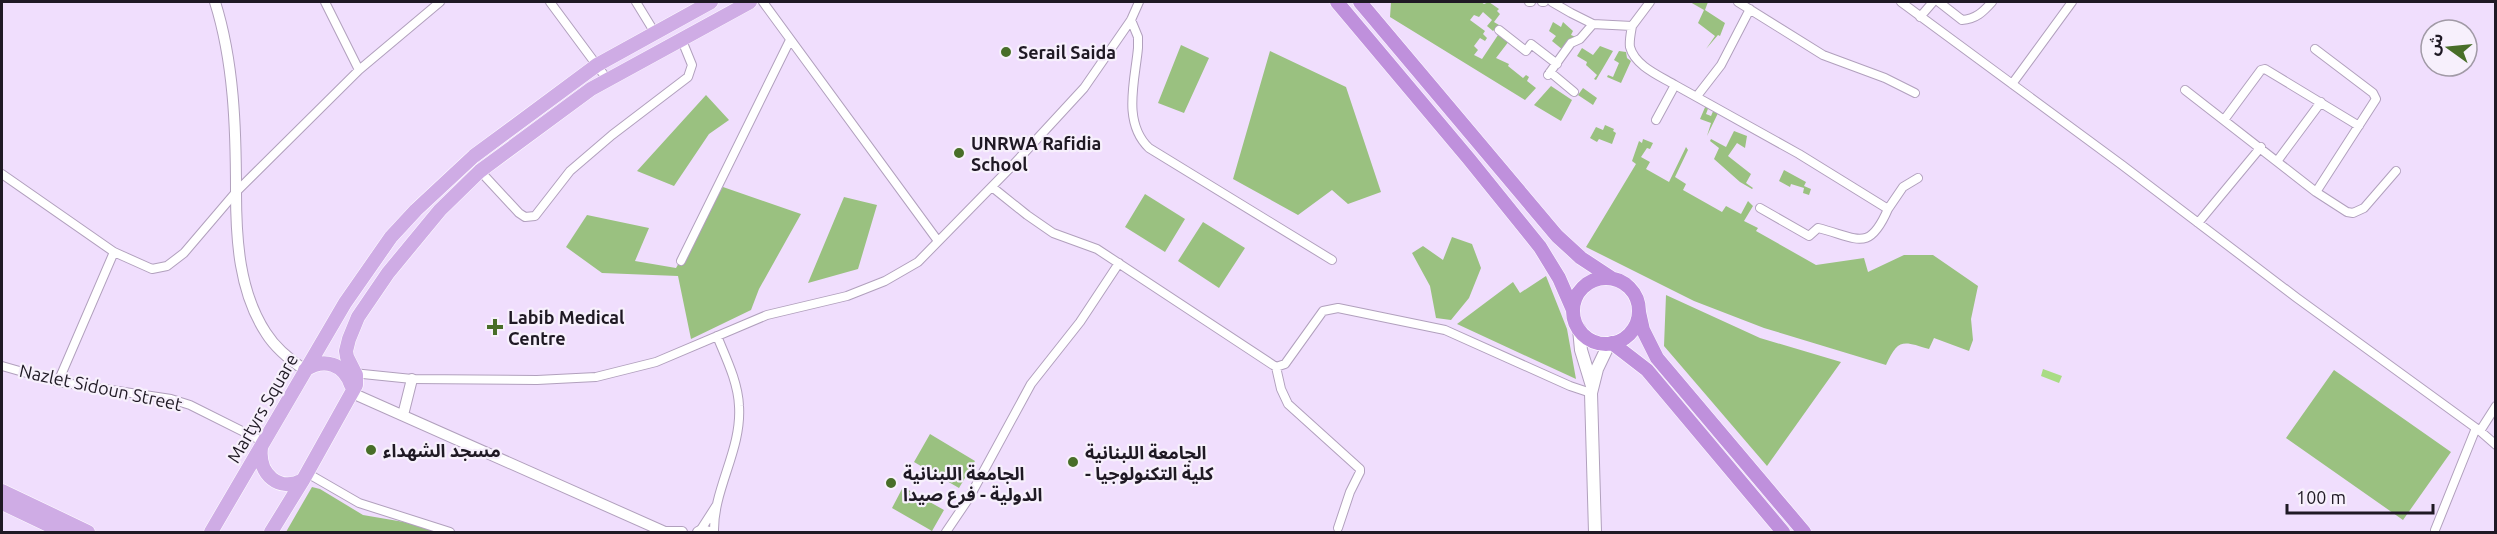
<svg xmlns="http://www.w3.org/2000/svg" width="2497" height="534" font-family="Ubuntu,'Noto Sans Arabic',sans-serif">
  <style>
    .green { fill: #9ac180 }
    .water { fill: #a9dc84 }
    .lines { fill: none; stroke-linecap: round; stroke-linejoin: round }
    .minor-casing { stroke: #b1a0bd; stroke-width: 10 }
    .tertiary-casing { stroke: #b1a0bd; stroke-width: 12 }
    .secondary-casing { stroke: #b1a0bd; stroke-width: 14 }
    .primary-casing { stroke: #fff; stroke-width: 15 }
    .trunk-casing { stroke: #fff; stroke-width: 15 }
    .minor { stroke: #fff; stroke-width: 8 }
    .tertiary { stroke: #fff; stroke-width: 10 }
    .secondary { stroke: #fff; stroke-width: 12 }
    .primary { stroke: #cface5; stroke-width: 14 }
    .trunk { stroke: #bf90dc; stroke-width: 14 }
    .poi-dot { fill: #486e28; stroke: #f7f0fc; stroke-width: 2 }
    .labels { text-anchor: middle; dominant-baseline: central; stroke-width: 4.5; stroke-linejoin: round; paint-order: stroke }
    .poi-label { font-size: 18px; font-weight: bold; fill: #1f1924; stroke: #f7f0fc; text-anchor: start }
    .street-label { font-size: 18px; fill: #1f1924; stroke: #f7f0fc }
  </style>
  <rect width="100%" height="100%" fill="#f0defd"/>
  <!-- green -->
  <path class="green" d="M1391 2H1481L1484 4 1489 2 1499 9 1497 11 1500 14 1494 22 1499 25 1493 31 1487 26 1492 20 1483 12 1479 17 1474 15 1470 20 1485 31 1483 34 1487 38 1485 41 1480 38 1474 46 1478 50 1474 55 1482 59 1498 35 1509 41 1496 58 1509 64 1508 66 1523 78 1526 75 1529 77 1527 81 1536 88 1525 100 1390 17Z
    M1690 2H1708L1705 10 1725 23 1720 36 1718 35 1706 49 1715 36 1698 23 1704 10Z
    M1553 22 1561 27 1563 22 1573 31 1571 35 1578 38 1563 50 1552 41 1556 36 1549 31Z
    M1181 45 1209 58 1184 113 1158 103Z
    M1600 46 1613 51 1596 80 1594 79 1597 75 1586 65 1587 62 1577 56 1582 48 1593 55Z
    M1270 51 1346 87 1381 192 1348 204 1332 190 1298 215 1233 179Z
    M1619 51 1626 52 1627 58 1631 61 1621 83 1607 77 1608 75 1613 77 1619 63 1614 60Z
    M1551 86 1572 100 1561 121 1534 105Z
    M1583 88 1597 98 1593 105 1578 95Z
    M706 95 729 120 709 134 674 186 637 171Z
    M1706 105 1709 106 1706 114 1711 116 1714 109 1719 111 1707 136 1711 123 1700 119Z
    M1605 125 1614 129 1613 131 1616 133 1612 144 1599 139 1597 142 1590 138 1596 127 1603 130Z
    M1734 131 1747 136 1745 148 1737 143 1728 156 1751 174 1746 183 1753 188 1752 189 1740 182 1714 159 1719 148 1710 141 1711 139 1726 147Z
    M1643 139 1653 143 1650 149 1647 148 1641 157 1650 162 1646 169 1669 182 1686 147 1688 150 1675 177 1686 184 1683 190 1722 212 1726 206 1741 214 1748 201 1753 206 1744 221 1758 228 1756 231 1816 265 1864 258 1868 272 1904 255H1933L1978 286 1971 319 1973 340 1969 351 1934 338 1929 349C1903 341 1898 338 1886 365L1764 328 1694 301 1586 247 1636 164 1632 161 1639 141 1642 143Z
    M1784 170 1806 182 1804 186 1811 189 1809 195 1803 193 1804 188 1791 184 1790 187 1779 181Z
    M723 187 801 214 759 289 751 310 691 339 678 276 602 273 566 247 587 215 649 228 635 261 676 268Z
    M1145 194 1185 219 1165 252 1125 227Z
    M844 197 877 205 858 269 808 283Z
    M1203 222 1245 248 1219 288 1178 261Z
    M1452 237 1472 244 1481 268 1469 298 1451 320 1436 318 1430 286 1412 253 1423 246 1443 260Z
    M1546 276 1567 329 1576 379 1457 324 1513 282 1520 293Z
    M1666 295 1760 338 1841 362 1767 466 1664 346Z
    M2334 370 2451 452 2403 520 2286 438Z
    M930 434 975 461 959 488 914 462Z
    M312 487 320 489 363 515 404 522 436 532H286Z
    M903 487 944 510 932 531 892 508Z"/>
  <!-- water -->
  <path class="water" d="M2043 369 2062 376 2059 383 2041 376Z"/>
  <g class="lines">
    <defs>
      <path id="minor" d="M325 2 359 70
        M550 2 607 79
        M636 2 655 33
        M763 2 938 241
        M1529 2H1531
        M1542 2H1544
        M1552 2 1571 13 1593 24 1632 26 1650 2
        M1738 2 1823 55 1885 78 1915 93
        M1901 2 2122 165 2297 298 2480 431 2496 445
        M1939 2 1962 20C1976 19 1983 12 1992 2
        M1920 17 1933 2
        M1131 20 1138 37V48C1135 81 1122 122 1149 148L1332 260
        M1632 26C1631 32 1629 41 1630 47 1635 66 1660 76 1675 85L1656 120
        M1499 30 1526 51 1531 44 1557 64
        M2315 49 2373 93 2376 99 2316 192
        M1550 72 1574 92
        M1548 75 1571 43 1580 39 1593 24
        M2012 84 2072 2
        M1675 85 1799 154 1888 209C1869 253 1858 238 1818 228L1809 236 1760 208
        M2185 90 2316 192 2347 212 2353 213 2364 208 2396 171
        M1697 96 1721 65 1750 9
        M2224 120 2261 70 2265 69 2359 126
        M2278 160 2321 102
        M480 171 519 213 525 217 535 216 570 171 612 135 688 77 692 65 681 38
        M2 174 114 252 152 269 167 266 184 253 236 192 359 70 440 2
        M992 187 1027 215 1053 233 1097 249 1276 367 1285 364 1323 311 1338 308 1445 330 1570 386 1591 393
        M1888 209 1903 187 1918 178
        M2198 223 2261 147
        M681 261 790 40
        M2 366 58 382 171 399 190 405 264 442
        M1276 367 1281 389 1288 404 1360 469V472L1350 492 1338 528
        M353 373 412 379 537 380 596 377 656 362 767 315 847 296 885 281 918 262 1013 165 1084 88 1131 20 1139 2
        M58 382 114 252
        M2480 431 2496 406
        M307 473 359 503 450 532
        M2435 530 2476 428
        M700 531 716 506
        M714 532C713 489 742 450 739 406 738 382 726 358 717 336
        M946 532 969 498 1031 384 1080 322 1119 263"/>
      <path id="tertiary" d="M215 2C234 62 236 129 236 192 236 239 239 292 266 333 276 349 290 360 305 370
        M352 393 665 532
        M403 415 412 379
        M664 532H682
        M698 532 702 530 710 532"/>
      <path id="secondary" d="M1579 329 1581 350 1592 386
        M1595 532 1591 393 1597 369 1609 344"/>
      <path id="primary" d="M305 370C324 357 344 364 351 385
        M261 448C258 474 279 493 303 480
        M2 491 88 532
        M2 503 63 532
        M211 532 345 303 391 237 416 210 474 156 597 65 711 2
        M271 532 303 480 356 385V375L347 357 346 351 349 339 358 317 388 273 440 210 480 171 591 89 750 2"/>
      <path id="trunk" d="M1337 2 1469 159 1540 247 1559 278 1573 310
        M1360 2 1557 236 1581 258 1613 279
        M1573 311a33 33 0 1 1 66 0a33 33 0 1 1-66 0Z
        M1639 312 1643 330 1657 358 1804 532
        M1612 343 1647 370 1783 532"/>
    </defs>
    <!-- minor casing -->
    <use href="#minor" class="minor-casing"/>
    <!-- tertiary casing -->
    <use href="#tertiary" class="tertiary-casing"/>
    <!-- secondary casing -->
    <use href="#secondary" class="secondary-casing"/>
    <!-- primary casing -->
    <use href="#primary" class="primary-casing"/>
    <!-- trunk casing -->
    <use href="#trunk" class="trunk-casing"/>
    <!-- minor -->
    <use href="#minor" class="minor"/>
    <!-- tertiary -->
    <use href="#tertiary" class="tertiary"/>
    <!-- secondary -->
    <use href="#secondary" class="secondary"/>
    <!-- primary -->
    <use href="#primary" class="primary"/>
    <!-- trunk -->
    <use href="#trunk" class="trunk"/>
  </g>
  <!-- markers -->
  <g class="poi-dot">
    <circle cx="1006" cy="52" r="6"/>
    <circle cx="959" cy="153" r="6"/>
    <path d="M492 318h6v6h6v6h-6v6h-6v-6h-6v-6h6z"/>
    <circle cx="371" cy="450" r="6"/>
    <circle cx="1073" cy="462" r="6"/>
    <circle cx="891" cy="483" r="6"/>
  </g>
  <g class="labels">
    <!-- poi labels -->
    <g class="poi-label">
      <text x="1018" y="52">Serail Saida</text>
      <text x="971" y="143">UNRWA Rafidia<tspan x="971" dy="21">School</tspan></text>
      <text x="508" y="317">Labib Medical<tspan x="508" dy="21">Centre</tspan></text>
      <text x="383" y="450">مسجد الشهداء</text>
      <text x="1085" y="452">الجامعة اللبنانية<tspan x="1085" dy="21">- كلية التكنولوجيا</tspan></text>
      <text x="903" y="473">الجامعة اللبنانية<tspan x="903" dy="21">الدولية - فرع صيدا</tspan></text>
    </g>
    <!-- street labels -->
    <g class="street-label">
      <text transform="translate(101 387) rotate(12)">Nazlet Sidoun Street</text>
      <text transform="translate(262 408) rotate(-60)">Martyrs Square</text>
    </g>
  </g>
  <!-- border -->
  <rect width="2497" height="534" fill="none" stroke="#1f1924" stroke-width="6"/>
  <!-- north arrow -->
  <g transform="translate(2449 48) rotate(285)"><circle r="28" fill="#f7f0fc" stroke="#a19aa6" stroke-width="1.5"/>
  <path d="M0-4.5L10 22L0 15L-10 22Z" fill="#486e28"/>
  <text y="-9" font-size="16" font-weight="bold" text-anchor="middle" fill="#1f1924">ش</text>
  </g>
  <!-- scale -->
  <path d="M2287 504v9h146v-9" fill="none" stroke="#1f1924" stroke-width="3"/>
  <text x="2296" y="504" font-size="18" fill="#1f1924" stroke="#f7f0fc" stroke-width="4.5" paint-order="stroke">100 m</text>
</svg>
